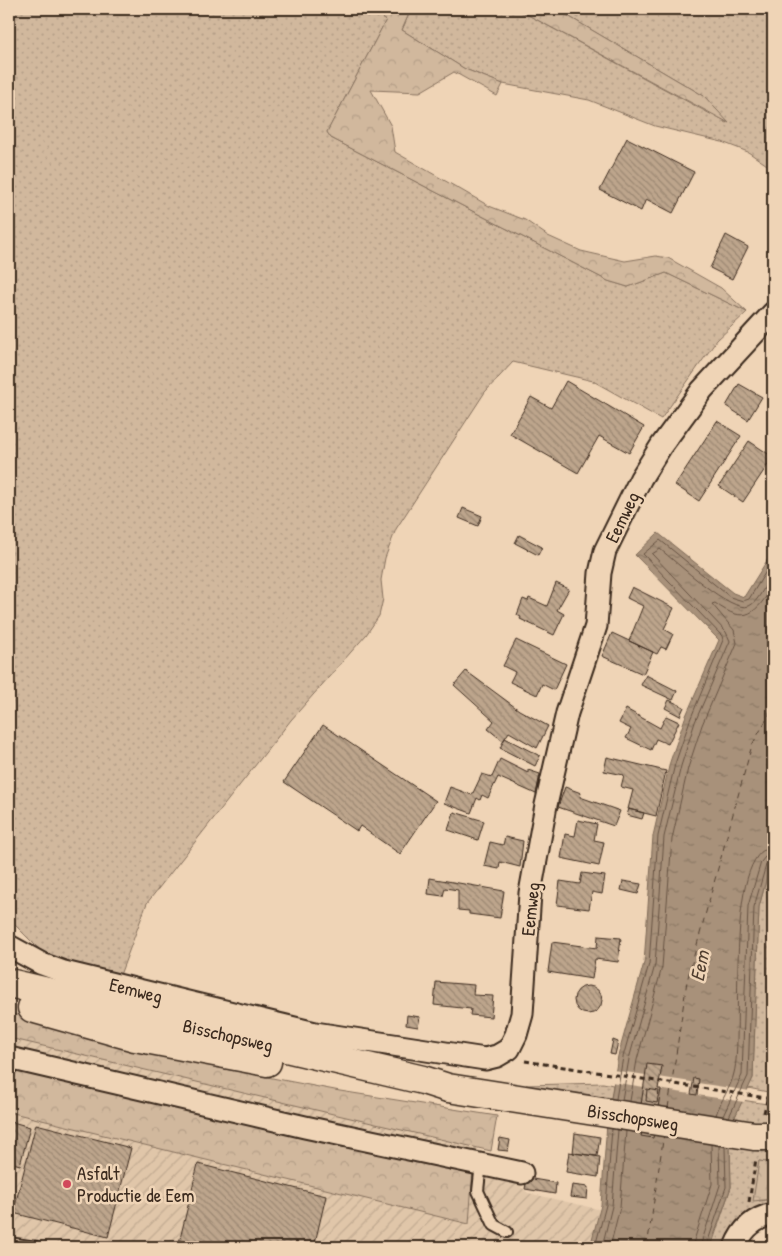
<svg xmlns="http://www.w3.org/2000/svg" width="782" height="1256" font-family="'Patrick Hand',sans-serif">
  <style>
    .industrial { fill: url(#industrial-furrows) }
    .grass { fill: url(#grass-dots); stroke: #86715e }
    .forest { fill: url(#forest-crowns); stroke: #86715e }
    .water { fill: url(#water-ripples); stroke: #7c6855 }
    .pier { fill: #efd4b6 }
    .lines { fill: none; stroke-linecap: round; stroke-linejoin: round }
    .shore { stroke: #675343; stroke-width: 1 }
    .ferry { stroke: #513f30; stroke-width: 1; stroke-dasharray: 6 5; stroke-linecap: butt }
    .building { fill: url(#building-back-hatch); stroke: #3b2a1e }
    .lane-casing { stroke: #3b2a1e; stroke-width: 14 }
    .street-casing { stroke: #3b2a1e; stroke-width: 25 }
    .secondary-casing { stroke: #3b2a1e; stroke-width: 31 }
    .path { stroke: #3b2a1e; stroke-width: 3; stroke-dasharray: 5 4; stroke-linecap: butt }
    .lane { stroke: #efd4b6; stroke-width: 10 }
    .street { stroke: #efd4b6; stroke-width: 21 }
    .secondary { stroke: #efd4b6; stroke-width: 28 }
    .poi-dot { fill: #d1495b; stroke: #efd4b6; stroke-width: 2 }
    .labels { text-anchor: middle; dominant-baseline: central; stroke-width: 5; stroke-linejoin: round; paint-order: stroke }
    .street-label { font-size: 19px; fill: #3b2a1e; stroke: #efd4b6 }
    .poi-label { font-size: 19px; fill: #3b2a1e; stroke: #efd4b6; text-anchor: start }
    .water-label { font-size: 20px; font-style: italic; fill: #513f30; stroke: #efd4b6 }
  </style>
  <defs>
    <pattern id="industrial-furrows" width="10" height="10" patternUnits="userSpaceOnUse" patternTransform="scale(1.25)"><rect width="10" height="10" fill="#e0c6a9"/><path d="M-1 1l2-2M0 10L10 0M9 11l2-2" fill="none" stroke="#c1aa91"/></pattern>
    <pattern id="grass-dots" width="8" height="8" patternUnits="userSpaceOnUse" patternTransform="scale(1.25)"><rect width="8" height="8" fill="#d1b89d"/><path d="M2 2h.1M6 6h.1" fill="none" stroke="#b49e87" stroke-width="1.8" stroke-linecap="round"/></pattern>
    <pattern id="forest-crowns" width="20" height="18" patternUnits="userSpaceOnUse" patternTransform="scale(1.25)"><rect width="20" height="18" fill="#d1b89d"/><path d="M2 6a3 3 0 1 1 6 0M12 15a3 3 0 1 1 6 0" fill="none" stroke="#b49e87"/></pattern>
    <pattern id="water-ripples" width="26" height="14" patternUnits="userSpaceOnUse" patternTransform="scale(1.25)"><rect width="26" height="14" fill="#a8917a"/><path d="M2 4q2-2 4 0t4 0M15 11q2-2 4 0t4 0" fill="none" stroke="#8a7763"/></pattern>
    <pattern id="building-back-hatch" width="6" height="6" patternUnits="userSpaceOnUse" patternTransform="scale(1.25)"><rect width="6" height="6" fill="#bda58c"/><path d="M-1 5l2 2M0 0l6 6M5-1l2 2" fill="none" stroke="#9b8772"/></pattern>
  </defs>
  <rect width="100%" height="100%" fill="#efd4b6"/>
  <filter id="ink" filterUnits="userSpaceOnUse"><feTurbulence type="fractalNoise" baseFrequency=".02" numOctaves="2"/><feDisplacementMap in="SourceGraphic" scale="10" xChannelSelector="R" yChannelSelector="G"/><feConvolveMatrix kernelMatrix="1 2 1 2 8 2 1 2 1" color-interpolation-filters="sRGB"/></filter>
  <g filter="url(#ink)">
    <!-- industrial -->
    <path class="industrial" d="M9 1014 56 1029 442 1118 528 1193 615 1213 605 1247H9Z"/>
    <!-- grass -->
    <path class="grass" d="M9 9H388L384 19 386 20 327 132 331 138 608 281 628 287 666 273 747 312 717 340 661 419 593 381 513 362 485 392 396 529 385 558 381 580 383 599 379 616 366 635 291 720 147 903 120 975 46 956 9 919Z
      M411 9H517L727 123 704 96 556 9H773V169L748 152 722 142 655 126 589 100 503 84 465 69 402 30Z
      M773 854V1093L748 1088 753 1078 759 907Z
      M603 1083 613 1085 611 1098 526 1085Z
      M742 1100 773 1105V1124L734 1119Z
      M730 1147 773 1153V1163L759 1161V1201L773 1199V1206L727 1247H711L731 1187Z"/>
    <!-- forest -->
    <path class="forest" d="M388 9H411L402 30 465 69 503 84 497 96 454 72 420 92 371 90 391 126 395 152 489 206 525 220 548 236 581 251 625 261 656 256 668 258 721 288 747 312 666 273 628 287 608 281 331 138 327 132 386 20 383 19Z
      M517 9H556L704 96 729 123Z
      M9 1013 225 1069 340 1091 497 1116 491 1151 9 1038Z
      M9 1060 473 1168 469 1224 9 1112Z
      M759 1161 773 1163V1199L753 1201Z"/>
    <!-- water -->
    <path class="water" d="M658 533 733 593 744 597 773 551V854L759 907 753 1078 734 1119 730 1147 731 1187 710 1247H590L601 1205 607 1123 618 1056 644 963 653 836 670 762 685 718 719 640 635 555Z"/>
    <!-- pier -->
    <path class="pier" d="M613 1070 750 1091 744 1102 611 1082Z"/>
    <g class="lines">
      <!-- shore -->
      <path class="shore" d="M616 1099 623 1057 649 964 658 836 675 764 690 720 723 640 722 636 643 554 660 540 730 597 743 601 749 599 773 560
        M622 1100 629 1059 655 965 664 837 681 766 695 722 730 641 726 632 652 554 660 549C675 561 732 614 749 606 759 602 767 581 773 572
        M630 1101 637 1060 662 967 672 839 688 768 702 725 737 643 734 630 712 604 715 603C746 626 756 613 773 586
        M716 1115C720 1101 731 1088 734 1073 744 1037 723 849 773 847
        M723 1116 742 1075 748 906 761 862 765 857 773 855
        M729 1117 748 1076 754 907 766 865 773 861
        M595 1247 606 1205 612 1129
        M602 1247 612 1206 618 1130
        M610 1247 620 1207 626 1131
        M692 1247 712 1184 711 1144
        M700 1247 720 1185 719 1146
        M706 1247 726 1187 725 1147"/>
      <!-- ferry -->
      <path class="ferry" d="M668 1108 687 981 752 745 773 708
        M647 1247 664 1134"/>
    </g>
    <!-- building -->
    <path class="building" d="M627 138 694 172 673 213 646 199 641 211 600 190Z
      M726 235 748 247 732 279 710 268Z
      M566 381 644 427 629 453 599 436 578 473 510 434 531 397 551 408Z
      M739 384 762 397 748 420 726 406Z
      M717 421 741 436 699 501 675 485Z
      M749 441 773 457 743 502 719 486Z
      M463 508 482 516 478 526 459 518Z
      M519 535 542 547 538 555 515 543Z
      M556 583 569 589 557 610 564 614 554 635 520 619 521 617 517 615 523 599 528 601 529 598 547 606Z
      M632 587 674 608 664 629 673 634 666 649 661 647 657 654 629 641 643 606 627 598Z
      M612 633 653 652 643 674 602 656Z
      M516 640 566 664 554 690 542 684 537 695 510 682 515 672 503 666Z
      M466 671 519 710 548 726 537 748 509 732 503 741 488 729 494 721 454 685Z
      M646 675 677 691 673 700 641 685Z
      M669 700 684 707 680 716 665 708Z
      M626 709 660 728 666 716 679 722 668 744 656 739 651 750 626 738 631 729 619 723Z
      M323 725 436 801 400 854 360 826 357 831 284 782Z
      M505 738 540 756 535 766 500 748Z
      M607 757 666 771 656 816 628 809 633 790 621 787 624 775 604 771Z
      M500 759 528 773V770L540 774 536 794 498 777 488 798 482 795 480 800 477 798 471 813 444 803 450 787 472 795 482 774 492 777Z
      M565 787 581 793 580 797 620 811 614 826 558 807Z
      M629 809 644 813 642 819 627 815Z
      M454 812 484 821 478 840 448 830Z
      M578 820 597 824 594 840 604 842 599 866 561 858 565 834 575 836Z
      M505 837 523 841 520 867 500 862 499 869 484 866 490 842 503 845Z
      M582 873 605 876 602 894 592 892 589 909 557 905 560 881 580 884Z
      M430 878 504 891 500 918 469 914V911L458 910V890L445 888 443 896 428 894Z
      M623 881 641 884 638 894 621 890Z
      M598 936 621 938 618 962 595 959 592 979 548 972 552 942 597 948Z
      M436 982 474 985 473 995 493 996 491 1017 470 1015 471 1009 434 1005Z
      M574 1000a14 14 0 1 1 28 0a14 14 0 1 1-28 0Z
      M407 1015 420 1017 418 1027 406 1025Z
      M613 1040 618 1042 615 1055 610 1054Z
      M647 1064 662 1066 658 1089H661L653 1138 641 1136 642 1132H637Z
      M694 1078 699 1079 697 1095 691 1094Z
      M647 1089 659 1091 657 1103 646 1101Z
      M9 1121 30 1127 20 1165 9 1162Z
      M36 1124 131 1148 108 1237 13 1213Z
      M575 1133 600 1137 597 1156 573 1153Z
      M500 1138 510 1140 508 1151 498 1150Z
      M569 1152 600 1157 598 1177 566 1172Z
      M198 1164 326 1196 314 1247H195L179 1243Z
      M527 1178 556 1183 555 1194 525 1189Z
      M572 1185 588 1187 587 1199 570 1197Z"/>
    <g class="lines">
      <defs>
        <path id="lane" d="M481 1163 478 1191 494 1225 507 1232
          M9 1243 36 1247"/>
        <path id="street" d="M9 946 42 964 64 972 315 1033 485 1059 497 1056 509 1049 516 1035 522 1014 530 893 546 805 567 713 596 626 600 573 605 551 641 478 661 446 702 390 773 313
          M9 1058 305 1127 522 1173
          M735 1247C742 1229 754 1218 773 1214"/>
        <path id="secondary" d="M9 983 423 1080 448 1088 754 1136H773
          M32 1008 135 1037 267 1062"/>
      </defs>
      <!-- lane casing -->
      <use href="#lane" class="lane-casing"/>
      <!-- street casing -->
      <use href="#street" class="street-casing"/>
      <!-- secondary casing -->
      <use href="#secondary" class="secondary-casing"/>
      <!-- path -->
      <path class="path" d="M525 1061 773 1099
        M764 1113 773 1073
        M749 1202 756 1159"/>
      <!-- lane -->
      <use href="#lane" class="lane"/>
      <!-- street -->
      <use href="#street" class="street"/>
      <!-- secondary -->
      <use href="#secondary" class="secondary"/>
    </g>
  </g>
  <!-- markers -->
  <circle class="poi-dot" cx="67" cy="1184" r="5"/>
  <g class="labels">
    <!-- street labels -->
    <g class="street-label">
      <text transform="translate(622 517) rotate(-64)">Eemweg</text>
      <text transform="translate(530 909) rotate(-84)">Eemweg</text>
      <text transform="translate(136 990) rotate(14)">Eemweg</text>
      <text transform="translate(228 1035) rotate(13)">Bisschopsweg</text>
      <text transform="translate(633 1117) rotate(9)">Bisschopsweg</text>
    </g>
    <!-- poi labels -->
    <g class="poi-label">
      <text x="77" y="1173">Asfalt<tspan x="77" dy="22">Productie de Eem</tspan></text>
    </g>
    <!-- water labels -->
    <g class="water-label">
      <text transform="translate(699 966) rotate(-79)">Eem</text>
    </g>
  </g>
  <!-- margin -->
  <rect width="782" height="1256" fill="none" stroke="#efd4b6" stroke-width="30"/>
  <rect x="15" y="15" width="752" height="1226" fill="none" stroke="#3b2a1e" stroke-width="2" filter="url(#ink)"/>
</svg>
